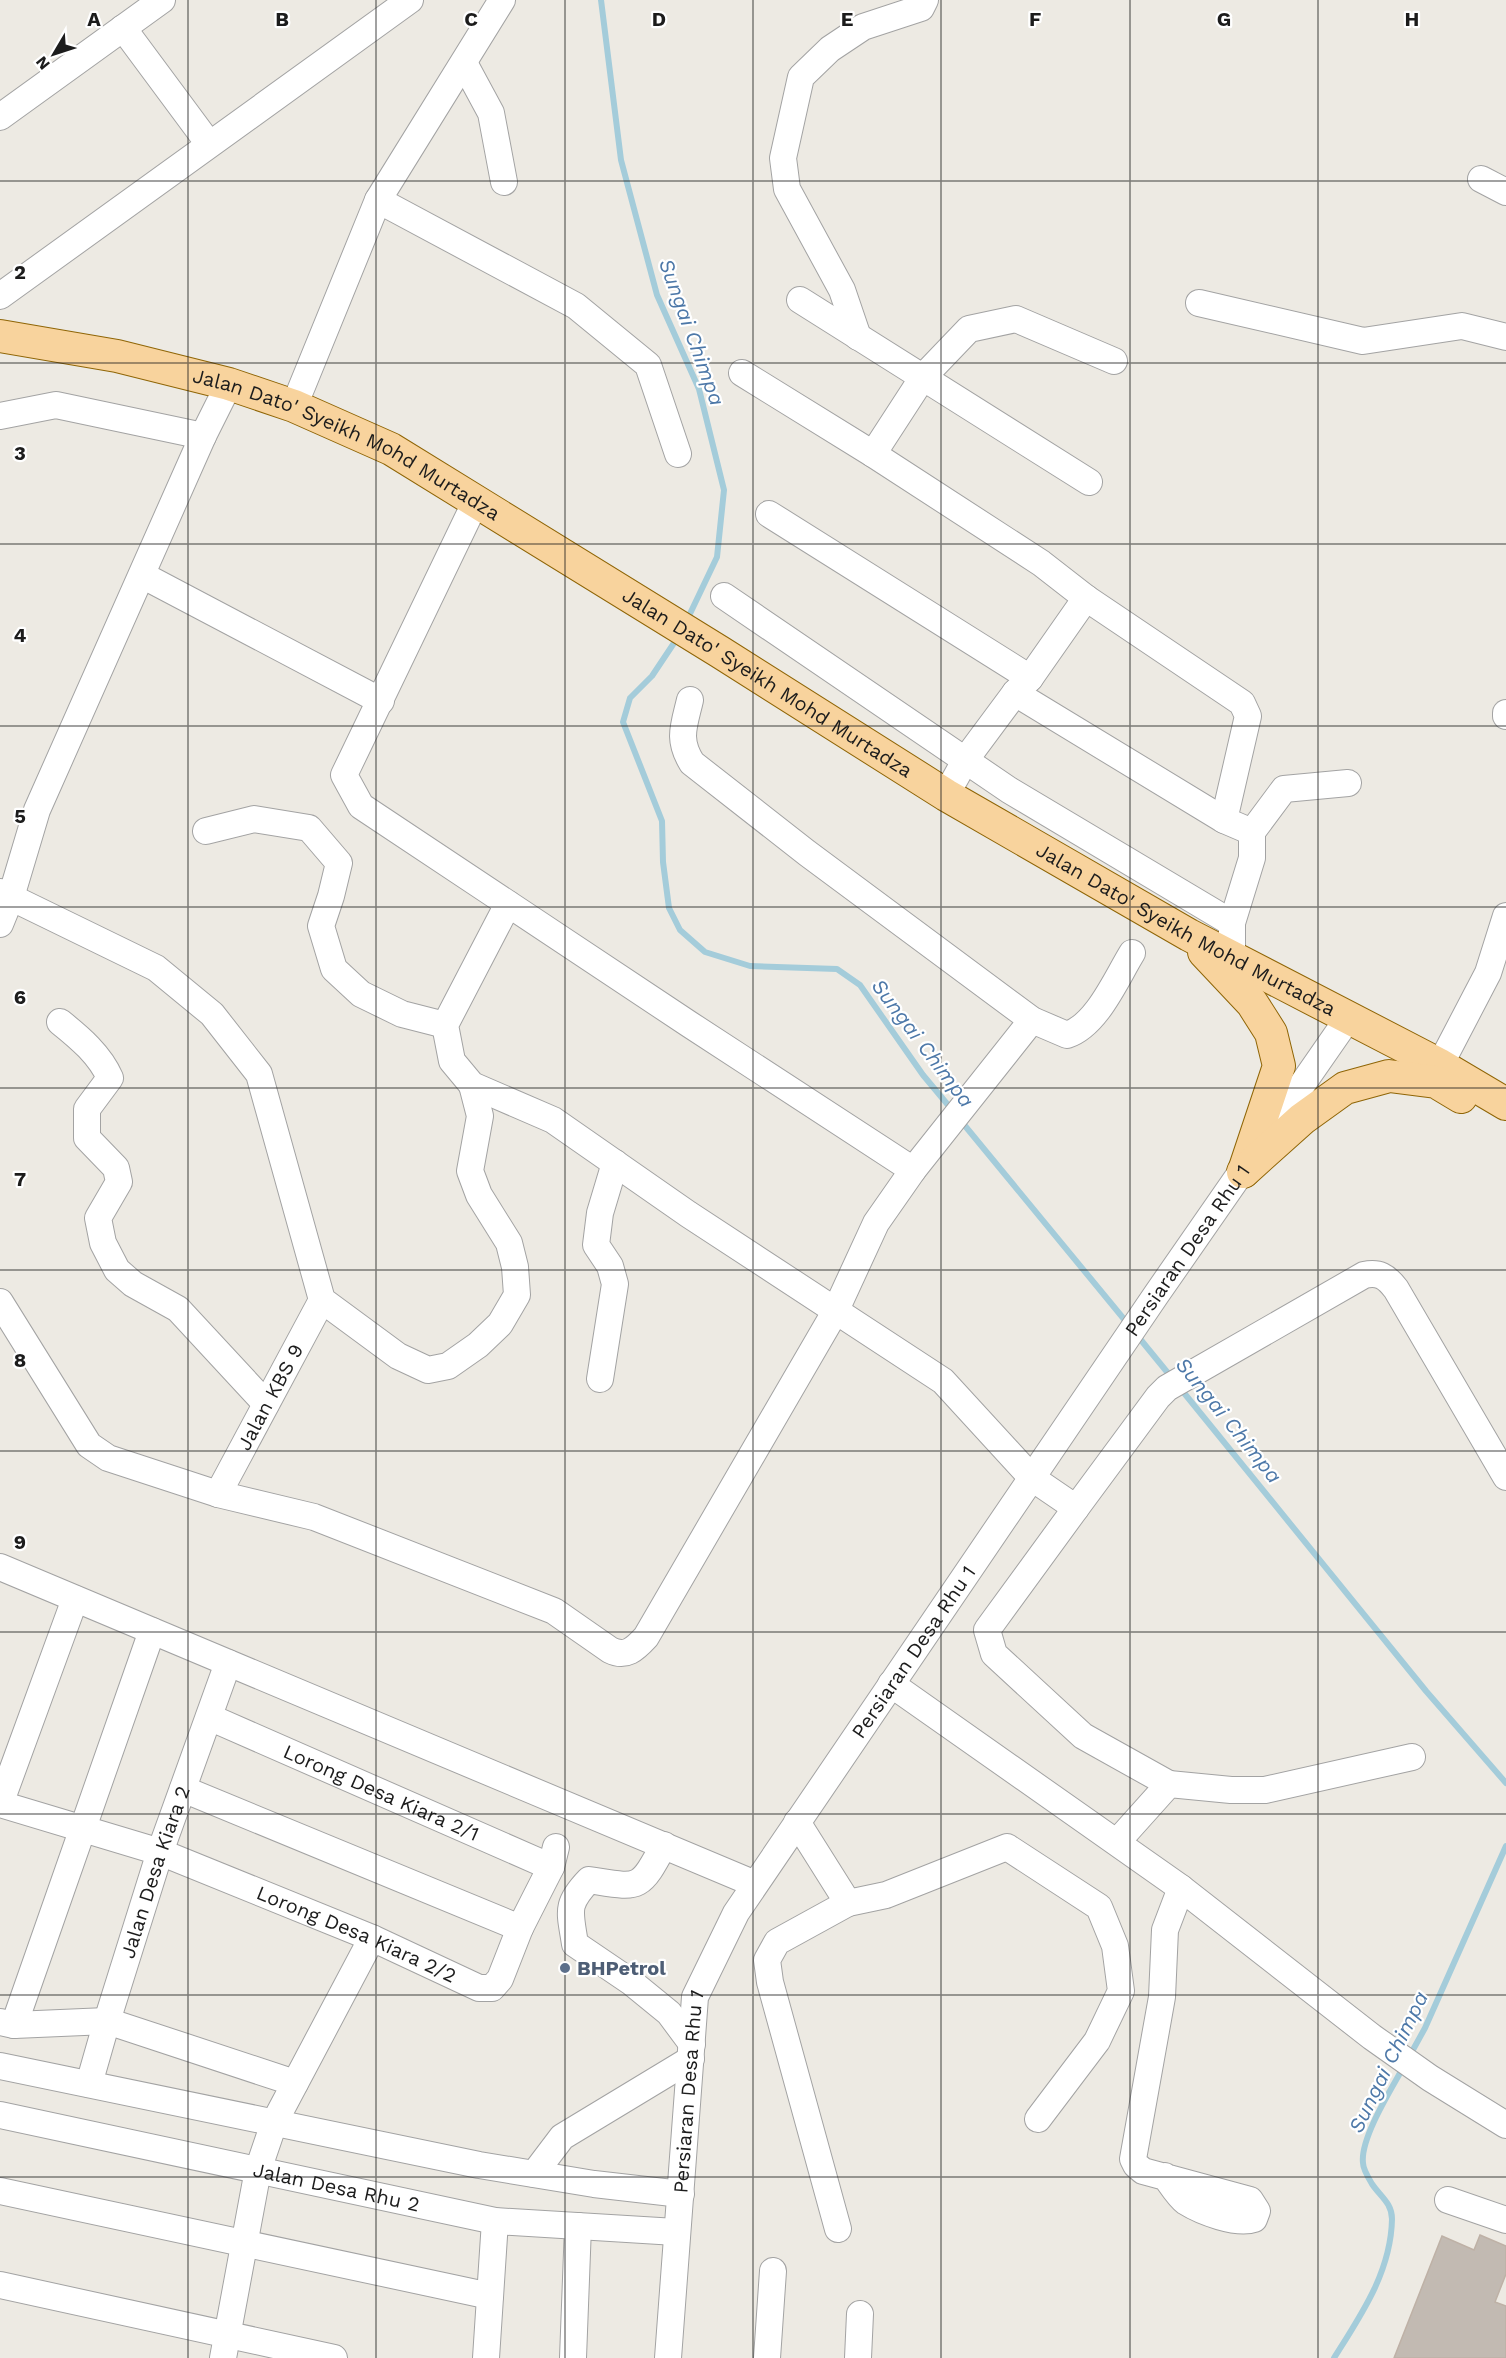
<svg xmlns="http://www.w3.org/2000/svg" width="1506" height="2358" font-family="'Work Sans',sans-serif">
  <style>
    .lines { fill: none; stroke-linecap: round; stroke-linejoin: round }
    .stream { stroke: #a4ccda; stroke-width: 6 }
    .building { fill: #c2bab2; stroke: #beb1a6; stroke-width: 1.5 }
    .minor-casing { stroke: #a3a3a3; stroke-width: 28 }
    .major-casing { stroke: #8f6506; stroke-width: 34 }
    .minor { stroke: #fff; stroke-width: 26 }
    .major { stroke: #f8d39d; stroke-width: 32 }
    .grid { fill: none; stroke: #1c1c1c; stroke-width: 1.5; stroke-opacity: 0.55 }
    .service-dot { fill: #5c6f8a; stroke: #fff; stroke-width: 2 }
    .labels { text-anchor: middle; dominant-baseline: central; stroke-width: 4.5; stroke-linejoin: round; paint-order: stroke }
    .street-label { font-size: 20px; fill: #1c1c1c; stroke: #fff }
    .service-label { font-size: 20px; font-weight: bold; fill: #4e5e75; stroke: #fff; text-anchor: start }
    .water-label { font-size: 21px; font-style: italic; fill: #4d78a8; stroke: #fff }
    .grid-label { font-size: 20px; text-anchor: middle; font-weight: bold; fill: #1c1c1c; stroke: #fff; stroke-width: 4.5; stroke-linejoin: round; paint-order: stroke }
  </style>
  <rect width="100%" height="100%" fill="#edeae3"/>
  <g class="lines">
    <!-- stream -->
    <path class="stream" d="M601 0 621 160 657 295 699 389 724 490 717 557 687 620
      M678 637 652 676 630 698 623 722 662 821 663 862 669 908 680 930 705 952 750 966 837 969 860 985 923 1075 953 1111
      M961 1121 1128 1324
      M1136 1334 1172 1378
      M1180 1388 1426 1691 1506 1783
      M1409 2057 1425 2028 1506 1846
      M1334 2358C1361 2315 1391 2272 1392 2219 1392 2203 1380 2196 1372 2184 1369 2179 1363 2169 1363 2163 1360 2138 1392 2088 1404 2066"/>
  </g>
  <!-- building -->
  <path class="building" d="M1480 2235 1506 2246V2274L1495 2302 1506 2306V2358H1394L1442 2236 1474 2250Z"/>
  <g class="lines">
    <defs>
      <g id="minor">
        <path d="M123 28 209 144"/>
        <path d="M464 63 491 113 504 182"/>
        <path d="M0 117 162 0"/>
        <path d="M1481 179 1506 192"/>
        <path d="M378 200 576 306 648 365 678 454"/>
        <path d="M0 296 410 0"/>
        <path d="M800 300 1089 482"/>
        <path d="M1199 303 1363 341 1462 326 1506 337"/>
        <path d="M858 337 842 290 787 189 783 158 801 77 830 49 863 27 921 8 925 0"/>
        <path d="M742 373 873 454 1041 563 1086 598 1242 703 1248 716 1224 820 1252 832V858L1232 923V958"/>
        <path d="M294 406 378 200 502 0"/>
        <path d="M0 416 56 405 203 436"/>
        <path d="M873 454 923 377 969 329 1016 319 1114 361"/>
        <path d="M476 501 344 775 361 806 689 1024 913 1170"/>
        <path d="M769 514 1030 678"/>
        <path d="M142 575 381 701"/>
        <path d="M724 596 1009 790 1232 923"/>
        <path d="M1015 693 1224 820"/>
        <path d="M690 700C684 726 677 739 692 763L807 853 1032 1020 1067 1035C1097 1025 1116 979 1132 953"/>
        <path d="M1506 713V716"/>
        <path d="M946 795 966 759 1015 693 1030 678 1086 598"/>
        <path d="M206 831 254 819 309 828 339 863 331 896 321 926 334 969 361 994 402 1014 445 1025"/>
        <path d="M1252 832 1284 789 1348 783"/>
        <path d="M0 892 156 968 212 1014 259 1074 322 1300 398 1356 428 1370 448 1366 478 1345 500 1324 517 1295 515 1267 509 1243 479 1195 470 1171 480 1116 472 1085"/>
        <path d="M508 904 445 1025 452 1061 472 1085 553 1120 688 1214 943 1381 1032 1478 1076 1508 1158 1397 1167 1388 1364 1275C1379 1272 1386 1276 1396 1289L1506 1477"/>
        <path d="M0 924 11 897 37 810 203 436 229 384"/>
        <path d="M60 1022C80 1038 100 1055 110 1078L87 1109V1138L116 1168 119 1182 98 1218 103 1243 117 1270 133 1284 178 1309 266 1404"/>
        <path d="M1440 1065 1488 973 1506 916"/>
        <path d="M0 1302 89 1445 108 1458 218 1494 314 1517 554 1611 610 1650C626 1658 635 1649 646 1637L835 1312 876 1223 913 1170 1032 1020"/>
        <path d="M600 1379 615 1284 610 1266 596 1245 600 1213 615 1163"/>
        <path id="s1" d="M218 1494 322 1300"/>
        <path d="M1076 1508 987 1630 994 1654 1083 1736 1169 1784"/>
        <path d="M0 1567 755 1884"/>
        <path d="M891 1684 1181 1888 1372 2037 1430 2078 1506 2125"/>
        <path id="s2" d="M209 1717 551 1867"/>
        <path d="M183 1789 520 1928 551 1867 556 1847"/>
        <path id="s3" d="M0 1804 160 1852 372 1938 479 1988H492L500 1979 520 1928"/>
        <path d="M0 1804 75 1599"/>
        <path d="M797 1822 848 1903 777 1942 767 1960 770 1982 838 2229"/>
        <path d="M1117 1842 1169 1784 1231 1790H1265L1412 1757"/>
        <path d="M664 1845C639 1891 640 1888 589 1880 565 1905 570 1911 575 1944L631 1982 669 2013 692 2044"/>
        <path d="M848 1903 886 1895 1007 1847 1099 1907 1115 1946 1121 1991 1097 2041 1038 2119"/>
        <path d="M0 2022 14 2025 107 2021 295 2083"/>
        <path d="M14 2025 152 1631"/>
        <path d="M0 2066 479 2165 594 2184 681 2194"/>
        <path id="s4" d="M89 2084 107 2021 160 1852 228 1663"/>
        <path id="s5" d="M0 2115 495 2221 676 2232"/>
        <path d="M534 2174 562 2137 691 2059"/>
        <path d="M1165 2176C1171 2184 1178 2196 1186 2202 1202 2212 1237 2225 1254 2219L1257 2211 1250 2200 1143 2171 1136 2165 1133 2159 1162 1997 1165 1930 1181 1888"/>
        <path d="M0 2191 490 2296"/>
        <path d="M1448 2200 1506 2220"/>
        <path d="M0 2285 334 2358"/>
        <path d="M223 2358 258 2170 274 2123 372 1938"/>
        <path d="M486 2358 495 2221"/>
        <path d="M573 2358 578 2226"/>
        <path id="s6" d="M668 2358 695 1997 736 1913 1156 1295 1349 1017"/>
        <path d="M767 2358 773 2271"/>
        <path d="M858 2358 860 2314"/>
      </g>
      <g id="major">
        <path id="s7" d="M0 336 117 356 229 384 294 406 391 449 720 652 946 795 1189 935 1440 1065 1506 1104"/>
        <path d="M1204 952 1252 1003 1271 1033 1279 1066 1244 1171"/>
        <path d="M1243 1172 1302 1119 1345 1088 1389 1076 1436 1082 1461 1097"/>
      </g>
    </defs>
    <!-- minor casing -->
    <use href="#minor" class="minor-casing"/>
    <!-- major casing -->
    <use href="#major" class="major-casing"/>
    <!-- minor -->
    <use href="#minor" class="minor"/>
    <!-- major -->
    <use href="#major" class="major"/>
  </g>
  <!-- grid -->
  <path class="grid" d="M188 0V2358M376 0V2358M565 0V2358M753 0V2358M941 0V2358M1130 0V2358M1318 0V2358M0 181H1506M0 363H1506M0 544H1506M0 726H1506M0 907H1506M0 1088H1506M0 1270H1506M0 1451H1506M0 1632H1506M0 1814H1506M0 1995H1506M0 2177H1506"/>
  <!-- markers -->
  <circle class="service-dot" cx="565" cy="1968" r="6"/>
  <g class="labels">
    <!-- street labels -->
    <g class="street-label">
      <text stroke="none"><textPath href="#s7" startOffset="366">Jalan Dato' Syeikh Mohd Murtadza</textPath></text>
      <text stroke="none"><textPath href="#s7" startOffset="852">Jalan Dato' Syeikh Mohd Murtadza</textPath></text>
      <text stroke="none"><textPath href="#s7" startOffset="1338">Jalan Dato' Syeikh Mohd Murtadza</textPath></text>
      <text stroke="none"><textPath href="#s6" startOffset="1257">Persiaran Desa Rhu 1</textPath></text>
      <text stroke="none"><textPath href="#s1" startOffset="110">Jalan KBS 9</textPath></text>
      <text stroke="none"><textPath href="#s6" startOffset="771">Persiaran Desa Rhu 1</textPath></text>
      <text stroke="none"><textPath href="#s2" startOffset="188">Lorong Desa Kiara 2/1</textPath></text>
      <text stroke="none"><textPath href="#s4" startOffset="222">Jalan Desa Kiara 2</textPath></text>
      <text stroke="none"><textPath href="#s3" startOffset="380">Lorong Desa Kiara 2/2</textPath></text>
      <text stroke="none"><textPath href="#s6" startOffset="267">Persiaran Desa Rhu 1</textPath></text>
      <text stroke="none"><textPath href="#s5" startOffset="344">Jalan Desa Rhu 2</textPath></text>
    </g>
    <!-- service labels -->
    <g class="service-label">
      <text x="577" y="1968">BHPetrol</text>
    </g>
    <!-- water labels -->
    <g class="water-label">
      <text transform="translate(692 332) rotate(70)">Sungai Chimpa</text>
      <text transform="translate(923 1043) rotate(53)">Sungai Chimpa</text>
      <text transform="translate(1229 1420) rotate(51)">Sungai Chimpa</text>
      <text transform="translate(1388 2062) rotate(-64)">Sungai Chimpa</text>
    </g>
  </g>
  <g class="grid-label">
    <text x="94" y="26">A</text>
    <text x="282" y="26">B</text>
    <text x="471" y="26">C</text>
    <text x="659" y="26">D</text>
    <text x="847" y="26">E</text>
    <text x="1035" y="26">F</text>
    <text x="1224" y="26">G</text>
    <text x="1412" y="26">H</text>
    <text x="20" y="279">2</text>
    <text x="20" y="460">3</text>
    <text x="20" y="642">4</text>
    <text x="20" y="823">5</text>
    <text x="20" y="1004">6</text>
    <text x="20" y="1186">7</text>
    <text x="20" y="1367">8</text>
    <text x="20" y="1549">9</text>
  </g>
  <!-- north arrow -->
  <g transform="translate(54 54) rotate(231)" stroke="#ffffff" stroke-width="4.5" paint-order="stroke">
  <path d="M0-4.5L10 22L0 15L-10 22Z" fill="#1c1c1c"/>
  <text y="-9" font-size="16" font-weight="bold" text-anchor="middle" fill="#1c1c1c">N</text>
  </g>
</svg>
